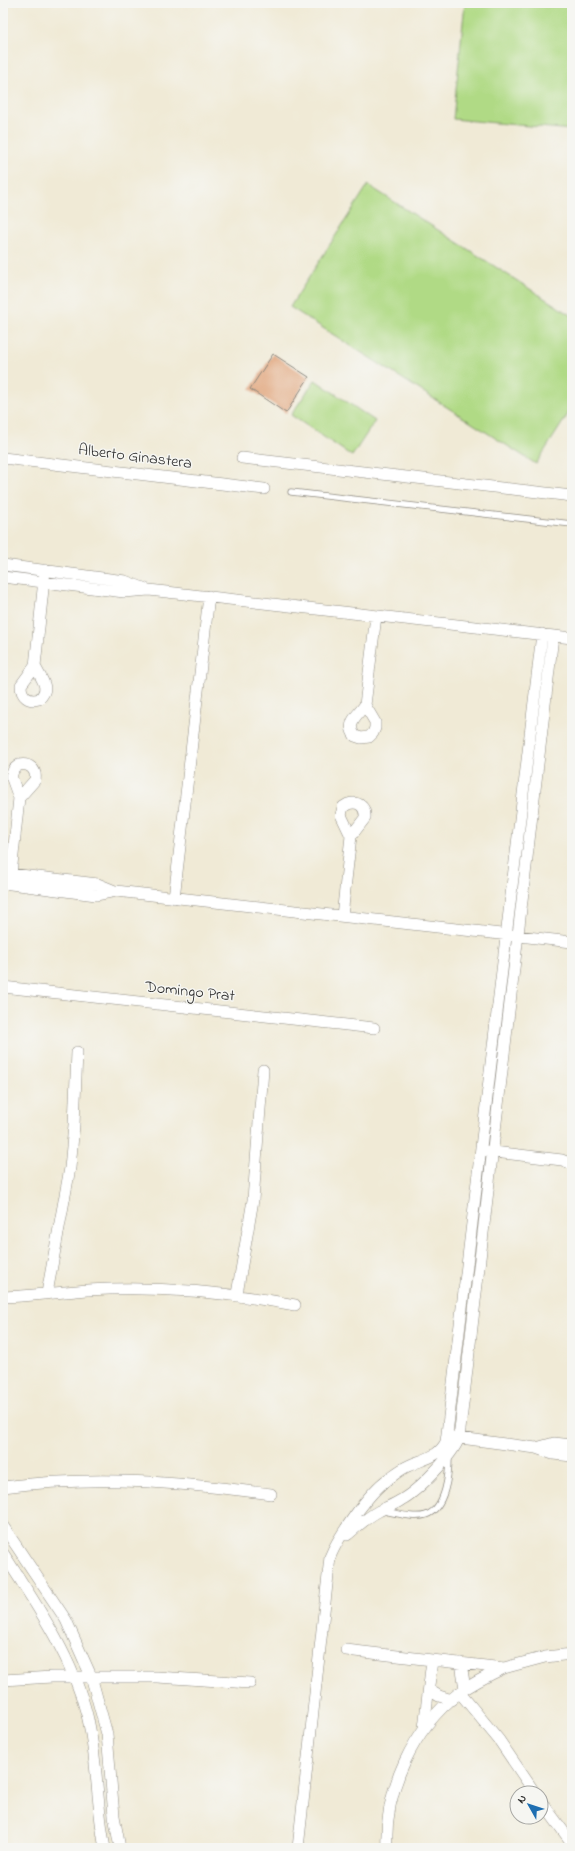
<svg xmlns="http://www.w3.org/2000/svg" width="575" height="1851" font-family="'Indie Flower',sans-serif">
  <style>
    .green { fill: #b0da85; stroke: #6e8258 }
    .building { fill: #dd9565 }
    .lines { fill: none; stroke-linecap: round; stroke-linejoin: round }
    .service-casing { stroke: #8e8a80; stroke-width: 7 }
    .minor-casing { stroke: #8e8a80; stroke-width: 12 }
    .service { stroke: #fff; stroke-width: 5.5 }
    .minor { stroke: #fff; stroke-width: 11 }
    .labels { text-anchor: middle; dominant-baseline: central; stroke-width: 3; stroke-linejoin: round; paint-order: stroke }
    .street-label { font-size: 16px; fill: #2b2b2b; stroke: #f6f6f2 }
  </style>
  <rect width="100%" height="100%" fill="#f6f6f2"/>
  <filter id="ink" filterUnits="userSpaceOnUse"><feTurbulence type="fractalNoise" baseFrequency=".025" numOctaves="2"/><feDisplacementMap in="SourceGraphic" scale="8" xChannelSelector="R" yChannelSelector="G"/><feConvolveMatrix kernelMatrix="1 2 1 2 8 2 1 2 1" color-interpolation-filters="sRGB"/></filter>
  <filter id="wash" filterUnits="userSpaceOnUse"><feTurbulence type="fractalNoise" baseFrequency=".012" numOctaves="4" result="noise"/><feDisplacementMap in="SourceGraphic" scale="16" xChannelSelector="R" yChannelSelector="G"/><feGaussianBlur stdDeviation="0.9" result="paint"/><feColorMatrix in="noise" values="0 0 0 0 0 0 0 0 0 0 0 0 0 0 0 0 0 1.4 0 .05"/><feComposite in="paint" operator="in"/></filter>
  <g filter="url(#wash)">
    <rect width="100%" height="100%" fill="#f0ead6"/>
    <!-- green -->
    <path class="green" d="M465 3H572V130L453 119Z
      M368 185 572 316V408L536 464 290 307Z
      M315 380 375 421 352 456 291 415Z"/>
    <g id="blocks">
      <!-- building -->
      <path class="building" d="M273 354 309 377 286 413 250 389Z"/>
    </g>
  </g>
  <g filter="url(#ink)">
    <use href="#blocks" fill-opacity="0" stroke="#8e8a80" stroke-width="1"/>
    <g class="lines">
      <defs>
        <path id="service" d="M291 492 572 524
          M383 1511C396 1513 414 1519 426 1515 446 1508 449 1473 449 1457"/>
        <path id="minor" d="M3 458 264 489
          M242 458 572 496
          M3 565 125 581 146 589
          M3 577 124 592 149 590 572 638
          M35 666C40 678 52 688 39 699 29 702 21 697 21 685L35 666 45 570
          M365 705C358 715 345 723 355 736L361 738 369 737 373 733 375 728V722L365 705 376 616
          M3 873 98 884 115 891
          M3 883 96 895 116 891 572 942
          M10 884 19 798 11 776 14 769 19 765C29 763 37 769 35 780L19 798
          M174 898 209 596
          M342 916 351 836 341 815 343 807 348 804C358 801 366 806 365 818L351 836
          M3 987 374 1028
          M486 1151 562 1160 572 1164
          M47 1293 70 1168 74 1125 77 1052
          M237 1294 253 1200 263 1070
          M3 1297C31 1296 60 1292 88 1290 158 1286 226 1292 295 1305
          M453 1437 536 1448 553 1454 572 1456
          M536 1448 554 1443 572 1445
          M3 1487C97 1475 178 1482 271 1494
          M3 1526 66 1620 91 1676 107 1734 114 1816 120 1848
          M347 1535C357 1527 367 1517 379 1511 386 1507 394 1505 401 1500 418 1491 453 1455 459 1438L553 636
          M3 1553C36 1604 72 1656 87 1715 98 1758 96 1804 105 1848
          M346 1650 432 1660
          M461 1663 465 1689
          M504 1668 545 1657 572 1654
          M3 1680 52 1677H157L250 1683
          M429 1690 439 1696 452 1700
          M460 1693 499 1740 535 1793
          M541 1801 572 1843
          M298 1848 330 1557C338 1537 369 1492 388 1479 394 1475 401 1469 408 1466 423 1459 438 1458 446 1442L542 634
          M387 1848C384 1790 413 1728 459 1693 473 1683 489 1675 504 1668L432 1660 424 1728"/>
      </defs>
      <!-- service casing -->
      <use href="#service" class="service-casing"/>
      <!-- minor casing -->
      <use href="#minor" class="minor-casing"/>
      <!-- service -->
      <use href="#service" class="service"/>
      <!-- minor -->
      <use href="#minor" class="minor"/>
    </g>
  </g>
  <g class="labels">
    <!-- street labels -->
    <g class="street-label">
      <text transform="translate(135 457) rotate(7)">Alberto Ginastera</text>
      <text transform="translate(190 992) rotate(6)">Domingo Prat</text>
    </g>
  </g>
  <!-- margin -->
  <rect width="575" height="1851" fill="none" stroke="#f6f6f2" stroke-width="16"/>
  <!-- north arrow -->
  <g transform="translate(529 1805) rotate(309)"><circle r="19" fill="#f6f6f2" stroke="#a5a5a2"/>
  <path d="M0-3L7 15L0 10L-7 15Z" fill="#1f6fb2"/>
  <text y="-6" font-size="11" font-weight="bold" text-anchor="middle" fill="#2b2b2b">N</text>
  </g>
</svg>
